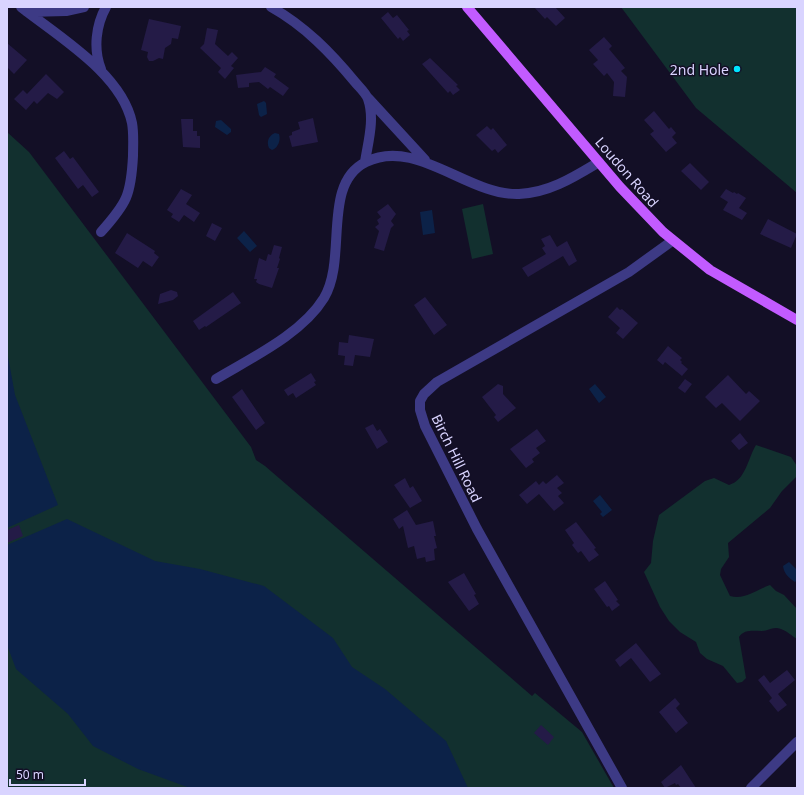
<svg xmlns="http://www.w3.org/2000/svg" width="804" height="795" font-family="'Noto Sans',sans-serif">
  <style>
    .green { fill: #12302f }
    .water { fill: #0c2248 }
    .building { fill: #241b47 }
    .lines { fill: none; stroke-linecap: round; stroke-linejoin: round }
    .street { stroke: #3d3a85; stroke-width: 10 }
    .primary { stroke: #c25bff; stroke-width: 10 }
    .poi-dot { fill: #00e5ff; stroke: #130f26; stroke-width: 1.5 }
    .labels { text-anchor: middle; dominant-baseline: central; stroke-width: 3; stroke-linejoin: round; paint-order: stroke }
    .poi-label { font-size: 14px; fill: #d9d4ff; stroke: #130f26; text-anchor: end }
    .street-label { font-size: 14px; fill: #d9d4ff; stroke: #130f26 }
  </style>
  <rect width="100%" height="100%" fill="#130f26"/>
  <!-- green -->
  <path class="green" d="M621 7H797V193L696 108Z
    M7 132 29 152 251 447 256 460 265 466 532 696 535 693 582 732 614 788H7Z
    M483 204 493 254 472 259 462 209Z
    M756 445 791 457 797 466V476L782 491 770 508 728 543 729 557 721 569 720 575 730 596C745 600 756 590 770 585L776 591 784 595 797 609V639C792 636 787 631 781 629 772 626 769 631 762 631 754 631 744 629 739 637L746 678 742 682 737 683 723 666 707 659 700 653 696 642 680 632 669 621 660 607 644 572 651 563 653 541 659 515 705 481 714 478 729 485C746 480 748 458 756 445Z"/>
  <!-- water -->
  <path class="water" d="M264 101 266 103 267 114 261 117 259 115 257 104Z
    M221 120 231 129V132L227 135 215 127 216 121Z
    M275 133 279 134C281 140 278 148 272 150L269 148C266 142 269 135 275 133Z
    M432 210 435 233 423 235 420 212Z
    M244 231 257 246 250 252 237 238Z
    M7 351 15 395 58 505 7 528Z
    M595 384 606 397 599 403 589 389Z
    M600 495 612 510 603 517 600 514 602 512 593 501Z
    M67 519 155 561 200 569 264 586 333 638 352 667 385 689 446 741 468 788H190L138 769 93 746 68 714 16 669 7 645V545Z
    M789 562 797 570V580L795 582C789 578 784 574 783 566Z"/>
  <!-- building -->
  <path class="building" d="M534 7H555L565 18 556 26 547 17 545 19Z
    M388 12 393 18 397 15 409 30 407 31 410 35 403 41 400 37 398 39 381 18Z
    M149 19 181 26 178 39 172 38 171 44 165 48 163 59 159 58 153 61H149L147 57 148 52 141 50Z
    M207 28 218 30 215 44 228 56 232 52 238 58 231 66 234 68 225 79 218 72 221 68 200 48 204 44Z
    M604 37 612 46 609 49 625 68 621 71 627 77 625 97 613 96 614 82 607 73 604 76 593 64 598 60 589 50Z
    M7 43 27 60 14 74 7 67Z
    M430 58 458 85 456 86 460 90 453 95 450 91 448 93 422 64Z
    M265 67 276 74 274 77 289 88 283 96 270 87 268 89 259 82 249 83V87L238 88 236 75 261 72Z
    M46 74 64 92 57 99 48 93 37 104 34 101 26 110 14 99 23 90 27 94Z
    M654 111 669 129 671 127 676 133 672 137 677 143 666 152 650 134 654 131 644 120Z
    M313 118 318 142 292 147 289 136 292 135V132L300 129 298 122Z
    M181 119H193V131H197V136H200V148L183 147Z
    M487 126 491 130 493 128 507 145 498 153 495 149 492 151 476 135Z
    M64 151 70 159 73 157 99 192 92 197 83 185 78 189 55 158Z
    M690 163 709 182 701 190 681 171Z
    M181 189 192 195 186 204 200 213 194 222 184 215 179 222 171 217 173 214 167 210Z
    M726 189 733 193 734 192 737 194 738 193 746 198 739 208 747 213 742 220 723 210 728 202 720 197Z
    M388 204 396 214 391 221 394 225 391 228 384 251 374 248 379 231 375 227 379 224 377 220 381 217 377 212Z
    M768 219 797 234 791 248 760 234Z
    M212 223 222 228 215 241 206 236Z
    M127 233 155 251 154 253 159 257 152 267 143 261 138 268 115 253Z
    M550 235 557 247 567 241 577 261 569 266 563 256 528 277 522 268 546 254 542 248 545 246 541 239Z
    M274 245 282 247 279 258 280 259 277 268H279L272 288 259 284 256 282 257 279H254L259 258 266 261 268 254 271 255Z
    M171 290 177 292 178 296 173 300 158 304 160 294Z
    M233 292 241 303 206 327 205 326 199 330 193 321Z
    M425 297 447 325 434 335 414 305Z
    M617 307 620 310 622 309 638 323 623 339 616 333 620 328 608 317Z
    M349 335 374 339 370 357 355 355 353 366 344 365 345 356 338 355 339 342 348 343Z
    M668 346 682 358 680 360 682 362 681 363 688 369 682 376 665 362 663 365 657 360Z
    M311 373 316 381 314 382 316 385 296 398 293 393 288 396 284 390Z
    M728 375 746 394 749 391 760 401 740 421 722 403 716 408 705 397Z
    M685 379 692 384 685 393 678 388Z
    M498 384 503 386V394L516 408 498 422 494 417 496 415 482 397Z
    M242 389 265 423 256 430 232 397Z
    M373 424 377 431 380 429 388 442 377 449 365 428Z
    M537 429 546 441 536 448 540 453 532 459 534 462 526 468 510 449Z
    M740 433 748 443 739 450 731 441Z
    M557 475 564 483 557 488 562 493 558 496 564 503 554 511 539 494 527 504 519 495 536 481 539 485 543 481 546 484Z
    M405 478 410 488 413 486 422 501 410 508 394 485Z
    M407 510 416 525 433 521 436 536H434L437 548 434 549 435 560 426 562 425 557 417 559 414 546 408 548 403 526 399 529 393 519Z
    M576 522 596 548 594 549 599 555 589 562 581 551 578 553 572 545 574 543 565 530Z
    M19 525 23 536 7 543V530Z
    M464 573 476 594 474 595 479 604 469 611 448 582Z
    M605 581 618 600 616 601 620 605 612 611 609 606 607 607 594 589Z
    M636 643 661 674 650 682 631 658 620 667 615 660Z
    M787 670 795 680 778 694 787 705 778 712 769 701 772 698 758 680 764 675 770 683Z
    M675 698 680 704 676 708 688 723 676 733 659 712Z
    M541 725 554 737 548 745 534 733Z
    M681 765 696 788H681L678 784 676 785 675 783 665 788 661 782Z"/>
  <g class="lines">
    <!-- street -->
    <path class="street" d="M21 7C59 37 122 74 132 123 134 134 133 146 133 156 131 195 127 203 101 232
      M271 7C305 26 331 53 355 82 359 87 366 93 368 99 375 119 368 142 365 162
      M27 12 66 11 84 7
      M101 69C93 49 96 25 106 7
      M368 98 425 160
      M216 379C251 358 302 334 324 298 348 258 321 184 366 162 416 137 468 196 519 194 549 193 574 177 599 162
      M622 788 477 529 425 426 420 410V401L424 394 437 382 629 272 672 241
      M751 788 797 742"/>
    <!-- primary -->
    <path class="primary" d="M467 7 620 187 663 232 710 270 797 320"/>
  </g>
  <!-- markers -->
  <circle class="poi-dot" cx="737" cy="69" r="4"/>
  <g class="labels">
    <!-- poi labels -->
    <g class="poi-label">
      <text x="729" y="69">2nd Hole</text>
    </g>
    <!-- street labels -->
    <g class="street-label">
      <text transform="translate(627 172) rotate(49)">Loudon Road</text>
      <text transform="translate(457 458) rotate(64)">Birch Hill Road</text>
    </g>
  </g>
  <!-- border -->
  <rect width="804" height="795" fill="none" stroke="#d9d4ff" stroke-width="16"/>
  <!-- scale -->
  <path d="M10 779v6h75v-6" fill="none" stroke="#d9d4ff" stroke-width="2"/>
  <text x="16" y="779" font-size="12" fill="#d9d4ff" stroke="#130f26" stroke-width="3" paint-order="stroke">50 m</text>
</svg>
